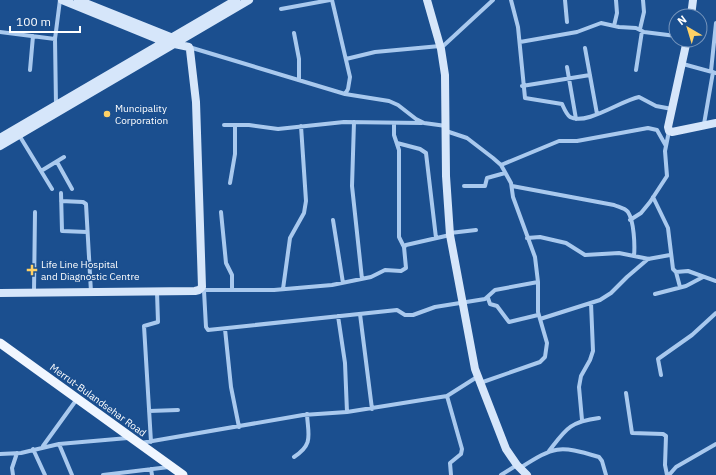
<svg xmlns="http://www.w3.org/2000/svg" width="716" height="475" font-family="'IBM Plex Sans',sans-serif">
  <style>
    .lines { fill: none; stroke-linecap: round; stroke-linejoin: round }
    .street { stroke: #a9c9ee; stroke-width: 4 }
    .secondary { stroke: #d6e6fa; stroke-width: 8 }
    .primary { stroke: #f0f6ff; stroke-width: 9 }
    .poi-dot { fill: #ffd166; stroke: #1b4f8f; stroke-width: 1.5 }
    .labels { text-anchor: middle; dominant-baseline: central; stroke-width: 3; stroke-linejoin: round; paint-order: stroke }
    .poi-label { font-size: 10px; fill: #fff; stroke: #1b4f8f; text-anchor: start }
    .street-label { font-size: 10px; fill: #fff; stroke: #1b4f8f }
  </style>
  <rect width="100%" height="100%" fill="#1b4f8f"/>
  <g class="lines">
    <!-- street -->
    <path class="street" d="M332 0 350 77 348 89 345 94
      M511 0 518 27 525 98 562 104C564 108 566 114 570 117 586 126 622 100 639 97L656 106 672 109
      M565 0 567 22
      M281 9 330 0
      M614 26 617 13 616 0
      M640 29 644 12 643 0
      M0 32 55 39
      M294 33 299 59V80
      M520 42 577 32 601 23 619 27 636 28 644 32 676 36
      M189 47 345 94 389 101 398 105 416 119 424 123 446 126
      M441 48 493 0
      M585 48 597 114
      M346 59 375 52 440 46
      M683 64 716 73
      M567 67 576 119
      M30 70 33 36
      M636 70 642 31
      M711 71 716 23
      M522 86 590 75
      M56 105 55 39 60 0
      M354 122 352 186 362 279
      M394 123V135L399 150V237L404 247
      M704 124 713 72
      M224 125H249L278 129 344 122 422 123
      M446 131 467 138 493 158 501 165 511 183 513 197 535 257 538 282V312L547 343 545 357 540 362 480 383
      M19 135 52 189
      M397 143 420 149 426 153 436 238
      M57 162 72 189
      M501 165 559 141H577L648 128 657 130 666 146
      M41 171 64 157
      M230 183 235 154V125
      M464 186H485L487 178 505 173
      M512 186 614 205C618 207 625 208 628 212 634 221 635 245 634 256
      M61 193 62 231 87 232
      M653 197 668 228 673 269 676 272 688 271 716 281
      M61 201 83 202 86 204 91 292
      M221 212 226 263 232 275V290
      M333 220 343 283
      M630 220 641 213 650 202 667 176 665 151 669 131
      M450 233 476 230
      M527 238 540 237 566 243 585 255 619 253 649 259
      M676 272 680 287
      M283 289 290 238 304 213 306 201 301 126
      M202 290H274L332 285 371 277 385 270 401 271 406 268 404 247 406 245 450 235
      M204 291 206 327 208 330 397 310 405 315H413L435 307 485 299 495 290 538 282
      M34 292 35 212
      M655 294 686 286 703 277
      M488 298 490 304 497 306 509 322 538 315
      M360 314 372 409
      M338 316 345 363 347 412
      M540 319 600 300 611 293 627 277 648 259 670 255
      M225 329 231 387 239 427
      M661 375 658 359 692 335 716 313
      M626 393 632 433 663 434 666 436 665 465 667 475
      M447 396 462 449 461 454 450 463 451 475
      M149 411 178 410
      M582 420 579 387 581 376 590 360 593 351 591 303
      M151 442 144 326 158 322 157 292
      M141 443 303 415 347 412 447 396 477 377
      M59 444 72 475
      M43 446 77 399
      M33 449 45 475
      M549 451C566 429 569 422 599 418
      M0 454 21 453 59 444 128 438
      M294 457C314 444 308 435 307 414
      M520 468C555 446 558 445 599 457L602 461 606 475
      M151 469 152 475
      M13 475 12 468 17 453
      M103 475 169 467
      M501 475 517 465
      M669 475 676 467 716 444"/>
    <!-- secondary -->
    <path class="secondary" d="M78 0 173 38
      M427 0 441 49 445 75 446 176 450 235 475 369 506 449 517 465 527 475
      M691 16 693 0
      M687 40 668 127 669 131 672 132 716 123
      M0 138 236 0
      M0 146 249 0
      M0 293 195 291 199 290 202 287 196 102 190 50 189 47 165 42 62 0"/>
    <!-- primary -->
    <path class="primary" d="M0 343 183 475"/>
  </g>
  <!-- markers -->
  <g class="poi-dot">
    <circle cx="107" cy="114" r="4"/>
    <path d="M30 264h4v4h4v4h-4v4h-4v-4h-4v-4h4z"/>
  </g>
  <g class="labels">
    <!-- poi labels -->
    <g class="poi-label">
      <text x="115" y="108">Muncipality<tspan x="115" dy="12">Corporation</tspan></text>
      <text x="41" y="264">Life Line Hospital<tspan x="41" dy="12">and Diagnostic Centre</tspan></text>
    </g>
    <!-- street labels -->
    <g class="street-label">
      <text transform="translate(98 400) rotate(36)">Merrut-Bulandsehar Road</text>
    </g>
  </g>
  <!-- north arrow -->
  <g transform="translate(688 28) rotate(322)"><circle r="19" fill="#1b4f8f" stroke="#7695bc"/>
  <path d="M0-3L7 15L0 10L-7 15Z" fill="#ffd166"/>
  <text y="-6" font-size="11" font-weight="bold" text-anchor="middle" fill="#ffffff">N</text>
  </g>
  <!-- scale -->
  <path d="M10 26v6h70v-6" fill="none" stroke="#ffffff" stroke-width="2"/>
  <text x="16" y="26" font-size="12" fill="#ffffff" stroke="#1b4f8f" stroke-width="3" paint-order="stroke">100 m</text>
</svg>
